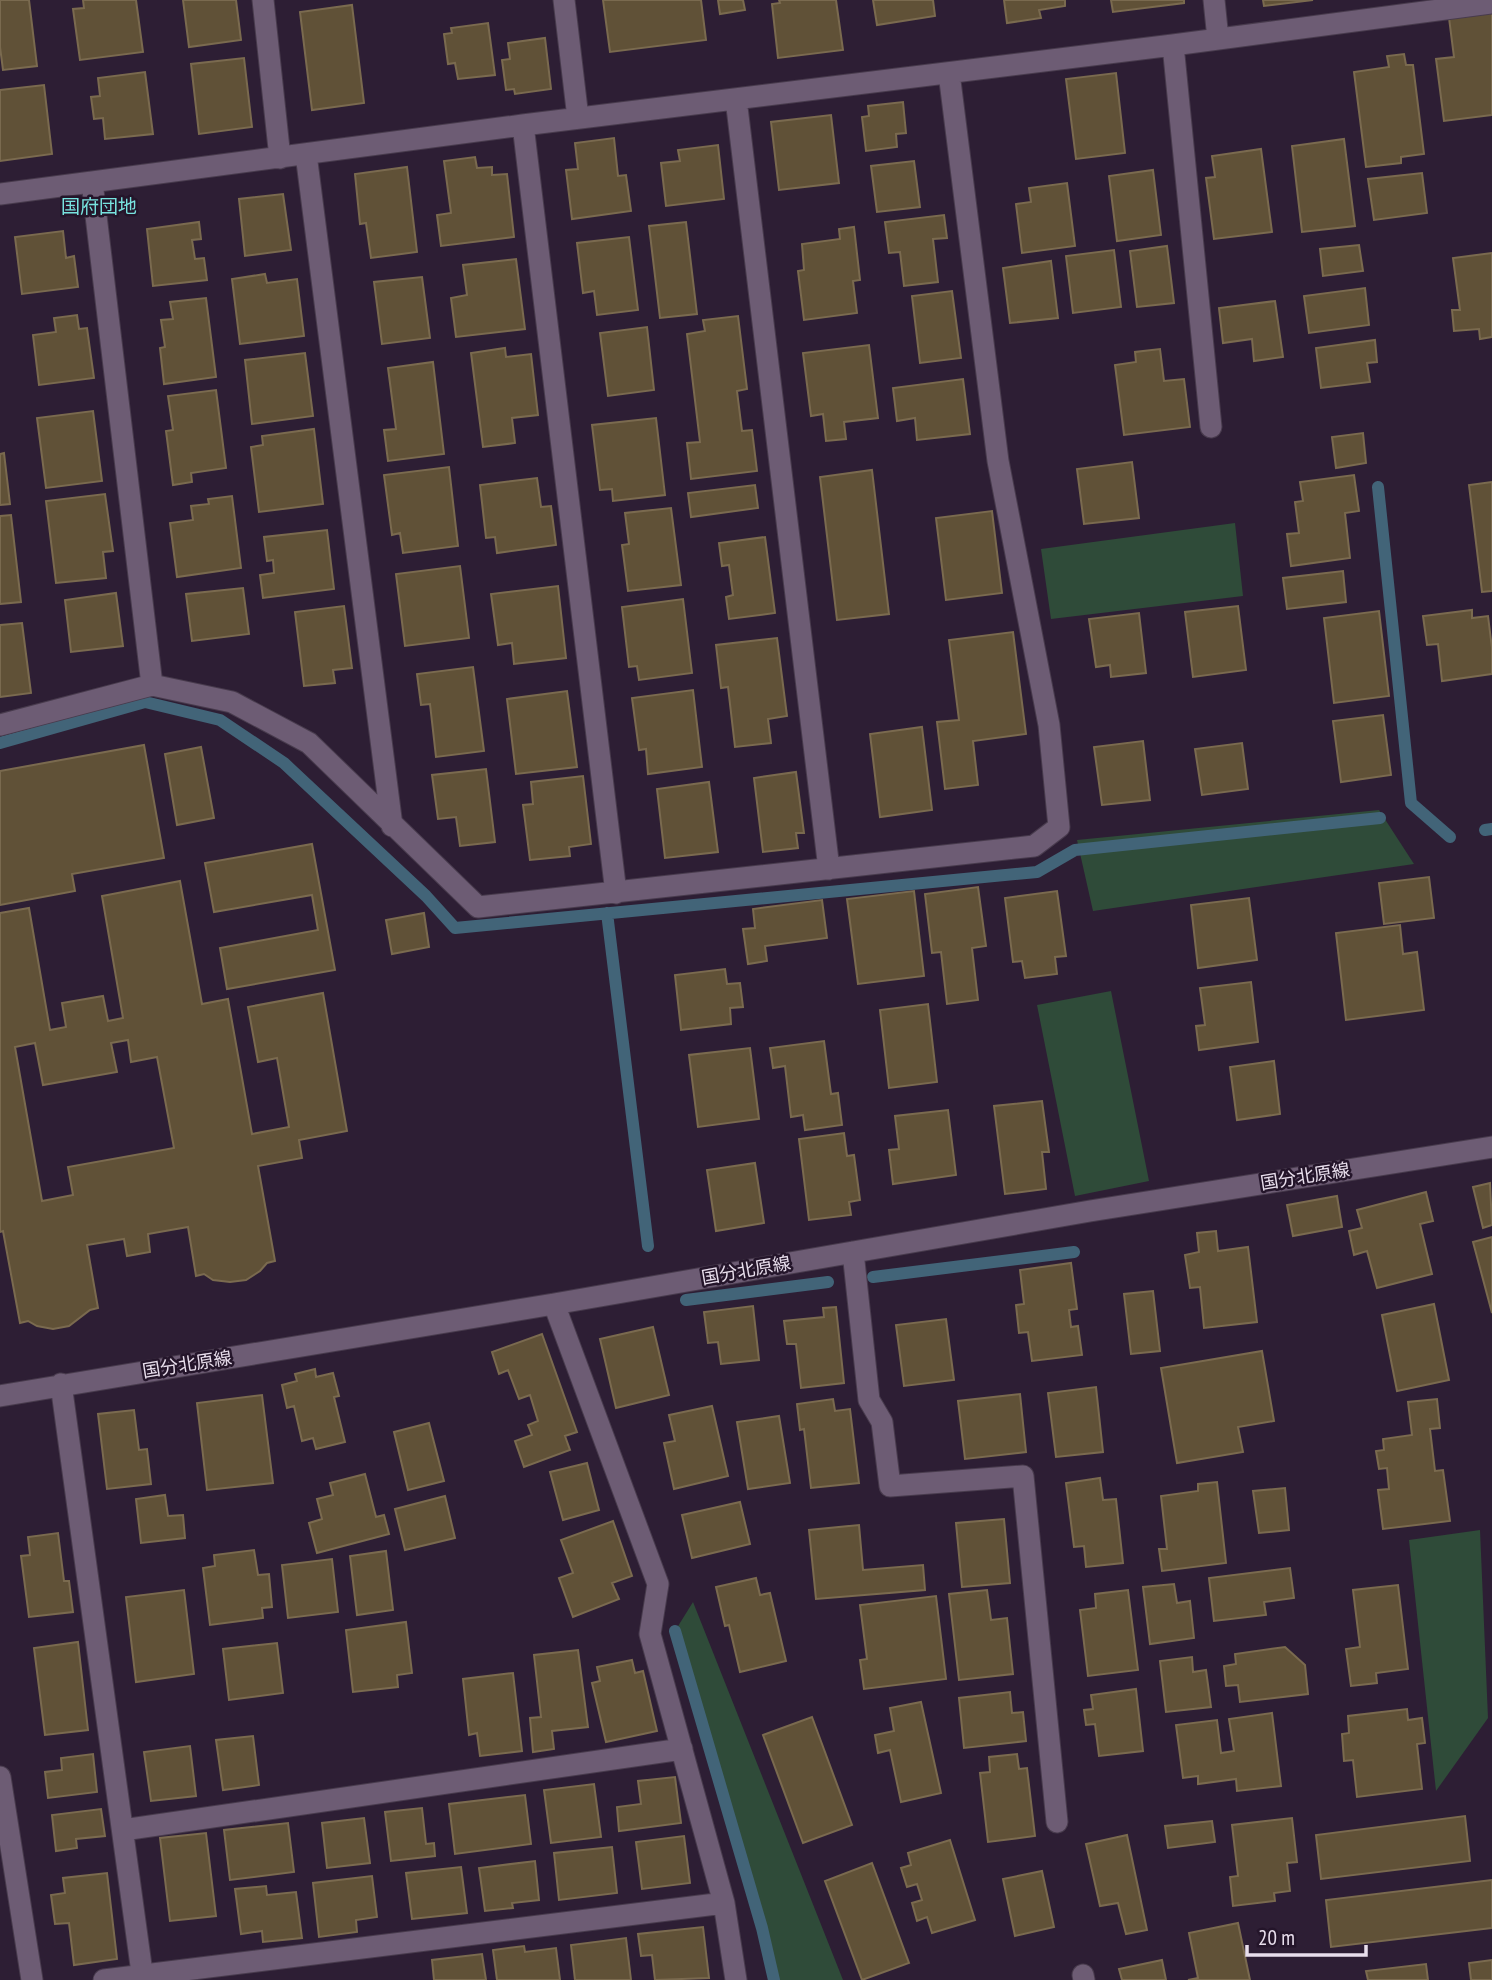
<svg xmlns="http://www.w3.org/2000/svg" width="1492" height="1980" font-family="'PT Sans Narrow','Noto Sans JP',sans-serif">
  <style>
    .green { fill: #2f4b39 }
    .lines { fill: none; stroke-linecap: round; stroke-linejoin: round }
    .stream { stroke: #426478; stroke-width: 12 }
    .building { fill: #605137; stroke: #7a6a4f; stroke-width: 2; fill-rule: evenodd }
    .minor-casing { stroke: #483b4d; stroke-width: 23 }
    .minor { stroke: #6d5c74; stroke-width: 21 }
    .labels { text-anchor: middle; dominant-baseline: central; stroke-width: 5; stroke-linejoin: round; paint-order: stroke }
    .street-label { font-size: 18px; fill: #e8deec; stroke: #24152a }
    .neighbourhood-label { font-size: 19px; fill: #78e3df; stroke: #24152a }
  </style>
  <rect width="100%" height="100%" fill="#2d1e34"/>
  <!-- green -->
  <path class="green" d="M1235 523 1243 596 1051 619 1041 549Z
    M1379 810 1414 864 1093 911 1077 840Z
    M1111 991 1149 1181 1075 1196 1037 1005Z
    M1480 1530 1488 1718 1436 1791 1409 1540Z
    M693 1602 843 1980H774L762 1928 675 1631Z"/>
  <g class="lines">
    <!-- stream -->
    <path class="stream" d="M1378 487 1411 803 1450 837
      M0 743 145 702 220 720 284 763 426 896 455 928 1037 872 1075 850 1380 818
      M1485 830 1492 829
      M607 913 648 1246
      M873 1277 1074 1252
      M686 1300 828 1282
      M675 1631 762 1928 774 1980"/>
  </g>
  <!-- building -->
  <path class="building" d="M0 0H29L37 66 3 70 0 47Z
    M83 0H136L143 52 80 60 73 9 84 8Z
    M183 0H236L241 40 189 47Z
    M603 0H701L706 40 610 52Z
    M718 0H743L745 10 720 14Z
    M779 0H836L843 50 778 58 772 4 780 3Z
    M873 0H933L935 16 877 25Z
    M1004 0H1065V6L1039 10 1041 18 1007 23Z
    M1111 0H1184V3L1113 12Z
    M1263 0H1313L1264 6Z
    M352 5 364 103 312 110 300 12Z
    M1492 13V115L1444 121 1436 59 1454 57 1449 18Z
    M488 23 495 75 458 79 455 63 448 64 444 34 452 33 451 28Z
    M545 38 551 89 515 94 514 89 506 90 502 60 510 59 508 43Z
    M1404 54 1406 65H1413L1424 154 1401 157V163L1366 167 1354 72 1389 67 1387 56Z
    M244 58 252 127 199 134 191 64Z
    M145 72 153 134 105 139 103 118 94 119 91 97 100 96 98 78Z
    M1116 73 1125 153 1076 159 1066 79Z
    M44 85 52 154 0 161V90Z
    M903 102 906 133 896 134 897 147 866 151 862 117 869 116 868 106Z
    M831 115 839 183 779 190 771 122Z
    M614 138 618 176 626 175 631 211 572 219 566 170 578 169 575 143Z
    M1344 139 1355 226 1302 232 1292 146Z
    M718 145 724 199 666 206 661 163 680 161 678 150Z
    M1261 149 1272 232 1214 239 1206 178 1215 177 1212 156Z
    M475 157 477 168 492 167V175L507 174 514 237 441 246 437 215 451 213 444 161Z
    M914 161 920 207 877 212 871 166Z
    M407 167 417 252 371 258 366 223 360 224 355 174Z
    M1153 170 1161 235 1117 241 1109 176Z
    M1422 173 1427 213 1374 220 1368 179Z
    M1067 183 1075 246 1022 253 1016 204 1031 202 1029 188Z
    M283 194 291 250 245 256 239 199Z
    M944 215 947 238 933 239 938 282 904 286 900 252 889 253 885 222Z
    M199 222 201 239 192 240 195 259 204 258 207 280 153 286 147 229Z
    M686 222 697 314 660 318 649 226Z
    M854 227 860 280 853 281 857 313 804 320 798 271 804 270 802 244 840 239 839 229Z
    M63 231 66 258 74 256 78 287 22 294 15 237Z
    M629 237 638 310 597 315 594 291 583 293 577 243Z
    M1359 245 1363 271 1323 276 1320 249Z
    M1167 246 1174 303 1137 307 1130 251Z
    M1114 250 1121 307 1073 313 1066 256Z
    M1492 253V337L1480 339 1479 329 1454 331 1452 310H1460L1453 258Z
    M516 259 525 329 456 337 451 298 467 295 463 265Z
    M1051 261 1058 318 1010 323 1003 268Z
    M265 274 267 283 297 279 304 336 240 344 232 279Z
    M422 277 430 338 382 344 374 282Z
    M1365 288 1369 325 1309 333 1304 296Z
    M952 291 961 358 920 363 912 296Z
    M206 298 216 377 164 384 160 348 165 347 161 320 173 319 170 302Z
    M1275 301 1283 357 1254 361 1252 339 1223 343 1219 308Z
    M77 315 79 329 87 328 94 378 39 385 33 335 56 332 54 318Z
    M738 316 747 389 737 391 742 431 752 430 757 471 691 479 687 443 700 442 687 334 705 331 703 320Z
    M647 327 654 390 608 396 600 333Z
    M1375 340 1377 362 1367 363 1370 382 1321 388 1316 348Z
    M869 345 878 418 844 422 846 439 826 441 823 414 811 416 803 353Z
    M505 348 506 357 531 354 538 415 512 418 515 443 483 447 471 353Z
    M1160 349 1164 381 1184 379 1190 427 1124 435 1115 365 1136 362 1135 352Z
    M305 353 313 416 252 424 245 360Z
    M433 362 444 454 388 461 384 430 396 429 388 368Z
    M963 379 970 434 917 440 915 418 897 421 893 388Z
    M216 390 226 468 191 473 192 482 173 485 166 431 173 430 168 396Z
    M93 411 102 481 46 488 37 418Z
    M656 418 665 495 613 501 612 489 600 490 592 425Z
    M314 429 323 504 259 512 251 447 263 445 262 436Z
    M1363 433 1366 463 1336 468 1332 437Z
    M4 453 10 504 0 505V454Z
    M1132 462 1139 518 1084 524 1077 469Z
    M449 467 458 546 403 553 400 533 392 535 384 475Z
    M872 470 889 614 837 620 820 477Z
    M1354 475 1359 511 1345 513 1350 558 1291 566 1287 534 1299 533 1295 502 1303 501 1300 482Z
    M537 478 541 507 551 506 556 545 497 553 495 537 486 538 480 485Z
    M1492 482V591L1482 592 1469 485Z
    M755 485 758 508 691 517 688 493Z
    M105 494 113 551 103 552 106 578 56 583 46 501Z
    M232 496 241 568 177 577 170 523 193 520 191 506 209 504 208 499Z
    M671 508 681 585 628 591 622 545 629 544 625 513Z
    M992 511 1002 593 946 600 936 518Z
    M11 515 21 602 0 604V516Z
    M327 530 334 589 263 598 260 575 274 573 273 560 267 561 264 537Z
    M765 537 775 613 729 619 726 597 733 595 729 565 722 566 719 543Z
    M460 566 469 638 405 646 396 574Z
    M1343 571 1346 602 1287 609 1283 578Z
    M558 586 566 658 514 664 512 643 498 645 491 594Z
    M243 588 249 634 192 641 186 594Z
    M116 593 123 646 71 652 65 600Z
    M683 599 692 673 639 680 637 666 629 667 622 607Z
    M344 606 352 668 333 670 335 683 304 686 295 612Z
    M1238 606 1246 670 1193 677 1185 612Z
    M1472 610V618L1488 616 1492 648V674L1442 681 1438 644 1427 645 1423 616Z
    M1379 611 1389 696 1334 703 1324 618Z
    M1139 613 1146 673 1111 677 1110 665 1096 667 1089 619Z
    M22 623 31 693 0 697V625Z
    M1013 632 1026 734 973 741 978 785 945 789 937 722 959 720 949 640Z
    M777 638 787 716 768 719 771 743 735 747 728 687 721 688 716 645Z
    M473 667 484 751 436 757 430 704 421 705 417 674Z
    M693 690 702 767 648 774 646 749 639 750 632 698Z
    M567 691 577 767 516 774 507 699Z
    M1383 715 1391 775 1341 782 1333 721Z
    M922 727 932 810 880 817 870 734Z
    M1143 741 1150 800 1102 805 1094 747Z
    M1242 743 1248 789 1202 795 1195 749Z
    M144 745 164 858 72 874 75 891 0 905V771Z
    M201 747 214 818 177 825 165 754Z
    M486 769 495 842 460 846 456 817 438 819 432 775Z
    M796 772 804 833H796L798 848 763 852 754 778Z
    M583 776 591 844 569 847 570 856 530 860 523 805 533 804 531 782Z
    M709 782 718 852 665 858 657 789Z
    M312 844 335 970 227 989 220 948 318 930 312 895 214 912 205 863Z
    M1429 877 1434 918 1384 924 1379 883Z
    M180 881 202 1004 228 999 252 1134 289 1127 277 1058 258 1062 248 1007 323 993 347 1131 299 1140 302 1158 258 1166 275 1261 267 1263 260 1271 246 1280 230 1282 213 1280 204 1274 196 1276 188 1227 148 1234 150 1252 127 1256 124 1239 87 1245 98 1308 90 1310 69 1326 53 1329 37 1326 28 1321 20 1323 3 1231 0 1232V913L29 908 50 1030 66 1027 62 1003 103 996 108 1021 123 1018 102 896ZM128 1040 131 1062 157 1057 174 1148 68 1167 73 1195 42 1201 15 1047 35 1043 43 1085 117 1072 111 1043Z
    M978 887 986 946 972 948 978 1000 947 1004 941 952 932 953 925 894Z
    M914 891 924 976 858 984 847 899Z
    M1057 891 1066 956 1055 957 1057 974 1025 978 1022 961 1013 962 1005 898Z
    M1249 898 1257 960 1198 968 1191 905Z
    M822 900 827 938 765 946 767 961 748 964 743 929 755 928 753 909Z
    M424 913 429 947 392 954 386 920Z
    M1400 925 1403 954 1417 952 1424 1010 1346 1020 1336 933Z
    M725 969 727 984 740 983 743 1007 730 1008 731 1024 681 1030 675 975Z
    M1251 982 1258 1042 1199 1050 1196 1026 1205 1025 1200 988Z
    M928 1004 937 1082 889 1088 880 1010Z
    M824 1041 831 1094 838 1093 842 1125 805 1130 803 1115 791 1117 785 1066 773 1068 770 1048Z
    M750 1048 759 1119 698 1127 689 1055Z
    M1274 1061 1280 1114 1237 1120 1230 1067Z
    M1042 1101 1049 1152H1042L1046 1189 1005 1194 994 1106Z
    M948 1110 956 1175 893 1184 889 1150 899 1149 895 1116Z
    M844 1133 847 1156 854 1155 860 1200 849 1202 851 1215 809 1220 799 1139Z
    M755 1163 764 1223 716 1231 707 1170Z
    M1490 1183 1492 1225 1483 1228 1473 1187Z
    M1426 1192 1433 1221 1420 1224 1432 1274 1377 1288 1367 1251 1354 1255 1349 1231 1362 1228 1357 1210Z
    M1337 1196 1342 1227 1293 1236 1287 1205Z
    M1216 1231 1218 1251 1248 1247 1257 1322 1204 1328 1200 1287 1190 1288 1185 1255 1199 1252 1197 1233Z
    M1492 1237V1313L1473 1242Z
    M1071 1263 1077 1309 1069 1310 1071 1327 1078 1326 1082 1355 1032 1361 1028 1332 1019 1333 1016 1305 1024 1304 1020 1270Z
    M1153 1291 1160 1351 1131 1354 1124 1294Z
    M1434 1304 1449 1380 1397 1391 1382 1315Z
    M753 1306 759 1360 721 1364 718 1342 708 1343 704 1312Z
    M836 1307 844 1383 801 1388 796 1344H787L784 1321 824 1317 823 1308Z
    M946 1319 954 1380 904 1386 896 1325Z
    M653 1327 669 1395 616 1408 600 1339Z
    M542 1334 577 1432 565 1436 570 1450 524 1467 515 1441 532 1435 528 1425 538 1421 530 1395 519 1399 508 1370 499 1374 492 1352Z
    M1262 1351 1274 1421 1238 1427 1243 1452 1177 1463 1161 1368Z
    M315 1369 316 1377 333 1373 339 1396 334 1397 345 1442 316 1449 313 1438 302 1441 294 1406 287 1408 282 1385 297 1381 295 1374Z
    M1096 1387 1103 1452 1056 1457 1048 1393Z
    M1020 1394 1026 1452 965 1459 958 1401Z
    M262 1395 273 1483 207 1490 197 1403Z
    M833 1399 835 1411 850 1409 859 1483 811 1488 804 1429 800 1430 797 1404Z
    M1437 1399 1440 1428 1430 1429 1435 1471 1443 1470 1450 1521 1383 1529 1378 1490 1389 1489 1387 1468 1379 1469 1376 1451 1384 1450 1383 1439 1412 1435 1408 1402Z
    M712 1406 728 1476 674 1489 664 1443 675 1441 669 1415Z
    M134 1410 139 1450 147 1449 151 1484 107 1489 98 1414Z
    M779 1416 790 1483 748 1489 737 1422Z
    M429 1423 444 1481 408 1490 394 1432Z
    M587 1463 599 1510 563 1520 550 1472Z
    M365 1474 376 1517 384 1515 389 1534 317 1553 309 1523 322 1519 317 1499 333 1495 330 1483Z
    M1100 1478 1103 1500 1116 1499 1123 1563 1086 1567 1084 1546 1074 1547 1066 1483Z
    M1217 1482 1226 1563 1162 1571 1159 1549H1167L1161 1496 1198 1491V1484Z
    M1285 1488 1289 1530 1259 1533 1253 1491Z
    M165 1495 168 1516 183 1515 185 1538 141 1543 136 1499Z
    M445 1496 455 1538 405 1550 395 1509Z
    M740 1502 750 1544 692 1558 682 1515Z
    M1004 1519 1010 1583 962 1587 956 1523Z
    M613 1521 632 1576 612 1583 619 1599 573 1617 559 1578 573 1573 561 1540Z
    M859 1525 863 1570 923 1565 925 1590 816 1599 809 1530Z
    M58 1533 64 1581H69L73 1612 29 1617 21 1556 30 1555 28 1537Z
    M254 1550 258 1575 269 1574 272 1607 262 1608 263 1618 210 1625 203 1568 215 1566 214 1555Z
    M386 1551 393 1610 357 1615 350 1556Z
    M332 1559 338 1612 288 1618 282 1565Z
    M1290 1568 1294 1598 1264 1602 1266 1615 1214 1621 1209 1578Z
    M756 1578 760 1595 770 1593 786 1661 740 1672 729 1625 725 1626 716 1587Z
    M1174 1584 1177 1603 1190 1601 1194 1638 1150 1644 1143 1587Z
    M1398 1585 1408 1669 1376 1673 1377 1683 1351 1686 1346 1649 1360 1647 1353 1590Z
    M184 1590 194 1674 136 1682 126 1597Z
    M987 1590 991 1620 1007 1618 1013 1674 959 1680 949 1594Z
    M1128 1590 1138 1670 1088 1676 1080 1610 1096 1608 1095 1594Z
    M936 1596 946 1679 864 1689 860 1660 867 1659 860 1605Z
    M406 1622 412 1673 397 1675 398 1687 353 1692 346 1630Z
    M78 1642 88 1730 45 1735 34 1648Z
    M277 1643 283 1693 229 1700 223 1649Z
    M1285 1647 1305 1665 1308 1694 1240 1702 1238 1685 1226 1686 1224 1666 1236 1664 1235 1654Z
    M578 1650 588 1727 552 1731 554 1749 533 1752 530 1718 541 1717 534 1655Z
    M1192 1657 1193 1672 1206 1670 1211 1707 1166 1712 1160 1661Z
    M632 1660 635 1673 643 1671 657 1731 606 1742 592 1683 600 1681 597 1667Z
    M513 1673 522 1751 480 1756 477 1733 469 1735 463 1679Z
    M1136 1689 1143 1751 1099 1756 1095 1724 1086 1725 1084 1710 1093 1709 1091 1695Z
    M1010 1692 1012 1713 1023 1712 1026 1741 964 1748 959 1698Z
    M921 1702 941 1793 901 1802 890 1750 878 1753 875 1735 894 1731 890 1708Z
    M1407 1709 1408 1720 1422 1718 1425 1743 1417 1744 1422 1789 1357 1797 1353 1760 1344 1761 1342 1734 1349 1733 1348 1716Z
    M1272 1713 1281 1786 1237 1791 1236 1779 1198 1784V1776L1183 1778 1176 1725 1217 1720 1221 1753 1234 1751 1229 1719Z
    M812 1717 852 1825 803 1843 763 1735Z
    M253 1736 259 1785 223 1790 216 1740Z
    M190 1746 196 1796 151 1801 144 1752Z
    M93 1754 97 1792 48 1798 45 1772 62 1770 61 1758Z
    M1017 1754 1019 1769 1027 1768 1035 1836 988 1842 980 1773 990 1772 989 1757Z
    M675 1777 681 1823 619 1831 617 1807 641 1804 638 1781Z
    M594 1784 601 1837 551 1843 544 1790Z
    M525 1795 531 1844 455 1854 449 1804Z
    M422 1808 426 1844 434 1843 435 1856 391 1861 385 1812Z
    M101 1809 105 1836 76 1839 77 1848 56 1851 52 1815Z
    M1465 1816 1470 1861 1321 1879 1316 1835Z
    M364 1818 370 1863 327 1868 322 1823Z
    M1292 1818 1297 1862 1287 1863 1290 1891 1274 1893 1275 1901 1233 1906 1230 1877 1238 1876 1232 1825Z
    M1212 1821 1215 1842 1168 1848 1165 1826Z
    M288 1823 294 1872 230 1880 224 1830Z
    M206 1833 216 1916 170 1921 160 1838Z
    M1127 1835 1147 1930 1126 1934 1118 1903 1100 1906 1086 1844Z
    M684 1836 690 1883 642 1889 636 1842Z
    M950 1840 975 1920 932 1933 927 1917 917 1921 912 1903 922 1900 917 1884 907 1887 901 1868 911 1865 908 1853Z
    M612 1847 617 1893 559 1900 554 1853Z
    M535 1861 539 1900 512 1903 513 1908 485 1911 479 1868Z
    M872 1863 909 1963 862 1980 825 1881Z
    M461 1867 467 1913 412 1919 406 1873Z
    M1042 1871 1054 1927 1015 1936 1003 1879Z
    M107 1873 117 1959 74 1965 69 1923 55 1924 51 1895 65 1893 63 1878Z
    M372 1876 377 1917 356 1920 357 1932 319 1937 313 1883Z
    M1492 1880V1928L1331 1947 1326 1900Z
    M266 1886 267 1895 296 1892 302 1938 263 1942 262 1931 241 1934 235 1889Z
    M1238 1923 1250 1980H1188L1198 1978 1189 1933Z
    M703 1927 709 1978 655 1980 652 1955 641 1956 638 1934Z
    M626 1938 631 1980H575L571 1945Z
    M524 1946 525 1952 556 1948 560 1980H497L493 1950Z
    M482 1954 486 1980H434L432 1960Z
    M1162 1960 1166 1980H1122L1119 1969Z
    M1492 1960V1980H1471L1469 1963Z
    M1426 1964 1428 1980H1368L1366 1971Z"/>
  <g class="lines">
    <defs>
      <path id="minor" d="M263 0 280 158
        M564 0 578 118
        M1214 0 1218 39
        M1173 45 1211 427
        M736 99 829 869
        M523 125 616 893
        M306 154 392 826
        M92 182 152 685
        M0 194 523 125 1173 45 1492 3
        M0 725 152 685 232 702 309 743 478 907 1034 846 1059 827 1049 725 998 461 949 73
        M853 1252 869 1400 882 1422 890 1486 1023 1476 1057 1822
        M554 1304 658 1584 650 1634 724 1903 736 1980
        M61 1384 143 1980
        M0 1396 554 1304 1090 1211 1492 1147
        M0 1777 32 1980
        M123 1830 682 1749
        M1083 1975 1084 1980
        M104 1980 724 1903"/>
    </defs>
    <!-- minor casing -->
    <use href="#minor" class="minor-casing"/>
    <!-- minor -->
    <use href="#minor" class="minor"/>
  </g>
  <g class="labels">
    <!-- street labels -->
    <g class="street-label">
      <text transform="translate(1305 1176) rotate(-9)">国分北原線</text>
      <text transform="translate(746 1270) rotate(-10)">国分北原線</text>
      <text transform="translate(187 1364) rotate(-9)">国分北原線</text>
    </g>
    <!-- neighbourhood labels -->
    <g class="neighbourhood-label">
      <text x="99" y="206">国府団地</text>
    </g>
  </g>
  <!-- scale -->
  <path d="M1247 1945v10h119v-10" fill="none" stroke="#e8deec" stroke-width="3.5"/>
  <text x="1258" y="1945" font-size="21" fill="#e8deec" stroke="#24152a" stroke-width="5" paint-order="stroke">20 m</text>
</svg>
